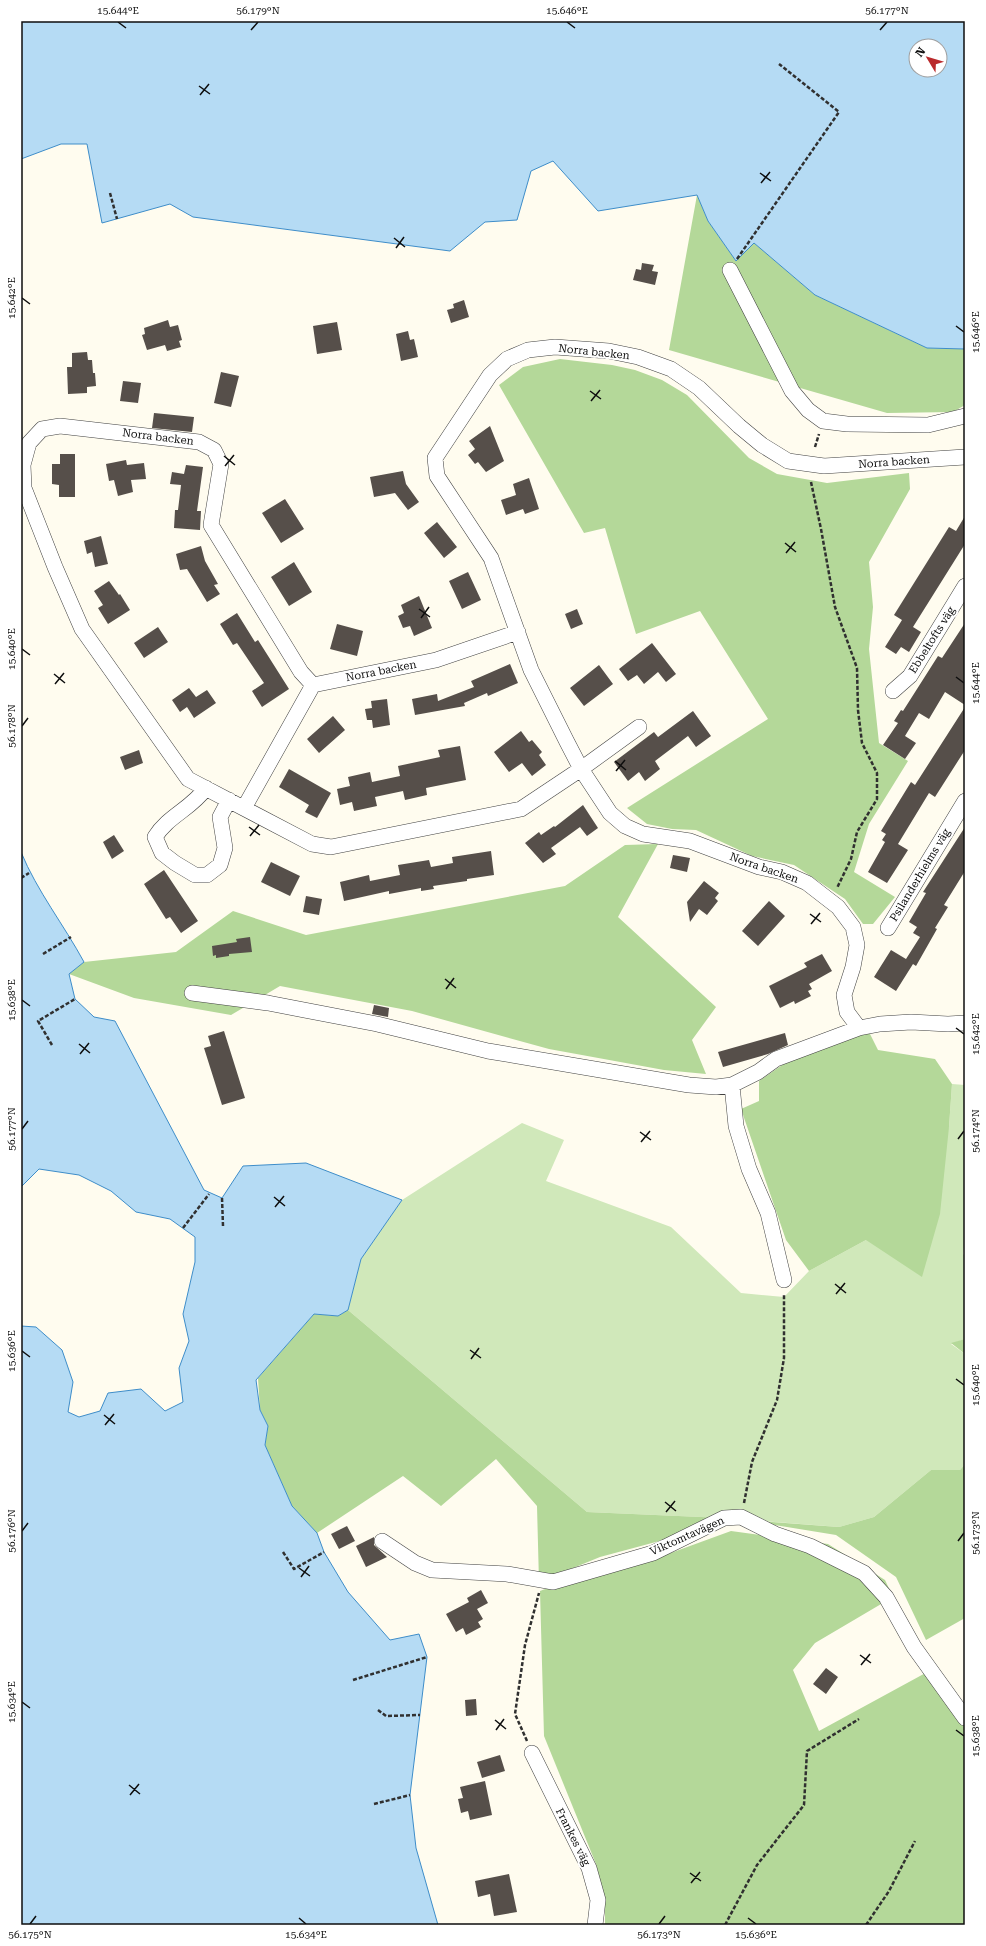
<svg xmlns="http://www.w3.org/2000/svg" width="986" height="1946" font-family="'Roboto Serif',serif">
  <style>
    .green { fill: #d0e8ba }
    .forest { fill: #b4d899 }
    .water { fill: #b5dbf4; stroke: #3e8dc9; fill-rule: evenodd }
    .building { fill: #564f4a }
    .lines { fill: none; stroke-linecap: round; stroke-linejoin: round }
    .minor-casing { stroke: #414141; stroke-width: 16 }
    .path { stroke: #303030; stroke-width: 2.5; stroke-dasharray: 4 2; stroke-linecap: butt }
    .minor { stroke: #fff; stroke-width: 15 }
    .ticks { fill: none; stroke: #0e0e0e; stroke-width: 1.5 }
    .labels { text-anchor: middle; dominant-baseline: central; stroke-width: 4; stroke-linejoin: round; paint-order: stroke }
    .street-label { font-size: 11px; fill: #0e0e0e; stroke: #fff }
    .neatline { fill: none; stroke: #0e0e0e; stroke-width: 1.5 }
    .ticks-label { font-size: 10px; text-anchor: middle; fill: #0e0e0e }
  </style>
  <rect width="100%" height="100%" fill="#fffcef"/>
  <!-- green -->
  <path class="green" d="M952 1084 965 1085V1238L963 1254 965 1256V1339L951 1344 965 1354V1464L960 1470H931L874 1517 839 1527 724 1518 587 1512 348 1310 361 1259 402 1200 522 1123 564 1140 546 1181 671 1227 741 1293 784 1297 809 1271 866 1240 949 1127Z"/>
  <!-- forest -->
  <path class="forest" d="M697 195 708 221 736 261 754 243 815 295 927 348 965 349V405L953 412 887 413 669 350Z
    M560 359 612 365 635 370 662 380 687 395 749 458 777 474 827 483 909 473 910 489 869 562 873 607 869 649 879 743 908 761 869 824 854 872 895 897 873 924H863L845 899 794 865 752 856 696 830 672 829 647 824 627 808 768 719 700 611 636 634 605 528 584 533 499 385 523 367Z
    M658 844 618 917 716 1007 692 1040 706 1074 664 1070 549 1049 412 1011 280 986 231 1015 134 998 69 974 84 962 176 952 233 911 306 935 565 886 625 845Z
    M869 1032 878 1050 935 1059 952 1084 949 1127 940 1214 922 1277 866 1240 809 1271 786 1240 741 1109 759 1101V1081L785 1063Z
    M348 1310 587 1512 724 1518 667 1539 600 1557 539 1582 537 1506 496 1459 441 1506 403 1476 317 1533 292 1506 265 1445 268 1426 260 1410 258 1378 314 1314 338 1316Z
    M965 1339V1354L951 1343Z
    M965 1464V1618L926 1640 896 1577 836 1535 744 1520 839 1527 874 1517 931 1470H960Z
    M731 1531 828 1544 885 1580 893 1597 815 1643 793 1670 819 1731 931 1670 965 1727V1925H605V1900L596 1864 544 1736 540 1591 598 1569 668 1554Z"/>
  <!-- water -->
  <path class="water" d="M21 21H965V349L927 348 815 295 754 243 736 261 708 221 697 195 598 211 553 161 531 171 517 220 485 222 450 251 193 217 170 204 102 223 87 144H61L21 159ZM916 46H940V70H916Z
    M21 852C37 891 64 925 84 962L69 974 75 999 94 1017 115 1021 204 1190 222 1198 243 1166 306 1163 402 1200 361 1259 348 1310 338 1316 314 1314 256 1380 260 1410 268 1426 265 1445 292 1506 317 1533 324 1552 348 1592 390 1640 419 1634 427 1657 410 1795 416 1848 438 1925H21V1326L36 1327 62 1350 73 1382 68 1412 79 1417 100 1411 108 1393 141 1389 165 1411 183 1402 179 1368 189 1341 183 1314 195 1262V1237L170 1219 136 1212 111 1191 79 1175 39 1169 21 1187Z"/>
  <!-- building -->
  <path class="building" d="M642 263 654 265 652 271 658 272 655 285 633 280 636 269 641 270Z
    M464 300 469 317 451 323 447 310 454 308 453 304Z
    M168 320 170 327 178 325 182 340 179 341 181 347 167 351 165 345 147 350 142 335 145 334 144 328Z
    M337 322 342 350 317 354 313 326Z
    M408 331 410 340 414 339 418 357 401 361 396 334Z
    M87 352 88 360H92L93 373H95L96 386 87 387V393L68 394 67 367H72V353Z
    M221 372 239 376 231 407 214 403Z
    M123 381 141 383 138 403 120 401Z
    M154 413 194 417 192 432 152 428Z
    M490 426 504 461 486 472 478 462 475 464 468 455 475 449 469 441Z
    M60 454H75V497H59V485L52 484V464H60Z
    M126 460 127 465 144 463 146 479 131 480 133 492 118 496 114 480 109 481 106 464Z
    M186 465 203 467 197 511H201L200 530 174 528 175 510H178L181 485 170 484 172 472 184 474Z
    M403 471 406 484 419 502 408 510 395 493 374 497 370 477Z
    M529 478 539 509 525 514 523 509 506 515 501 500 516 495 513 484Z
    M285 499 304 529 281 543 262 513Z
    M965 516V544L913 627 921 632 909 652 901 647 896 654 885 647 902 620 894 615 949 527 956 531Z
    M437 522 457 547 444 558 424 533Z
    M101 536 108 564 95 567 92 552 87 554 84 541Z
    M201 546 205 561 218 584 214 585 220 594 207 602 187 569 180 570 176 554Z
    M294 562 312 592 289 606 271 577Z
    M468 572 481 600 462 609 449 581Z
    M109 581 119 595 120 594 130 610 108 624 98 608 103 605 94 591Z
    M419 596 432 628 414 636 410 626 403 628 398 616 404 613 401 605Z
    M577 609 583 624 571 629 565 614Z
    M237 613 255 642 258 640 289 689 262 707 252 691 264 683 237 643 233 645 220 624Z
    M965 623V705L945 692 929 719 919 713 905 736 916 743 905 759 883 745 898 723 894 721 901 710 903 711 938 656 942 658Z
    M337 624 363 631 357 656 330 649Z
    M158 627 168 642 144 658 134 643Z
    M652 643 676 674 666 682 658 672 644 684 637 675 628 681 619 669Z
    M510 664 518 683 488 696 487 693 464 703 465 706 415 715 412 699 437 694 438 701 474 687 471 681Z
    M599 665 613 684 584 706 570 688Z
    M189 688 196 697 207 690 216 703 194 718 187 707 180 712 172 700Z
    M387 699 390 725 373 728 372 720H367L365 709 372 708 371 701Z
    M965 707V750L935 797 929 793 898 844 908 850 887 883 868 872 885 842 882 840 886 834 881 831 911 782 915 785Z
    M693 711 711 736 696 747 688 736 655 761 660 769 645 781 639 772 628 781 614 762 654 732 658 737Z
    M333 716 345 730 319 753 307 739Z
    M521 731 529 742 532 740 542 752 539 755 546 765 532 776 522 763 509 772 494 752Z
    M460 746 466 780 426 788 427 795 405 800 403 791 375 797 377 806 354 811 352 802 340 805 337 789 350 786 348 777 370 772 372 782 400 776 398 766 440 757 438 750Z
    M139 750 143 763 125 770 120 757Z
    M289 769 331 793 317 818 305 812 309 805 279 787Z
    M583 805 598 828 587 836 580 827 551 848 556 854 543 863 525 843 539 832 541 835 554 826 555 827Z
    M965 827V871L944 905 948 907 935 928 937 929 916 966 913 964 896 991 874 977 891 950 906 959 920 937 913 933 917 927 909 922 926 893 923 892Z
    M114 835 124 851 112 859 103 842Z
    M491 851 494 875 467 879V881L433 886 434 889 421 891V888L389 894V891L344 901 340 882 369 875 370 881 400 875 398 865 429 860 431 867 453 863 452 857Z
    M673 855 690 858 687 872 670 868Z
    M271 862 300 876 290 896 261 882Z
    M164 870 198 921 181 933 170 917 166 919 144 884Z
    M704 881 719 893 715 898 718 901 707 915 699 909 690 922 687 902Z
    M306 896 322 899 319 915 303 912Z
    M769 901 785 916 758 946 742 931Z
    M250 937 252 952 229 954V956L216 958V955L213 956 212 946 237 942 236 939Z
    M822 954 832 971 809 984 812 989 808 991 811 996 795 1004 794 1001 780 1008 769 986 807 967 804 963Z
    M374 1005 389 1008 388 1017 372 1014Z
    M224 1031 245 1098 222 1105 204 1048 211 1046 208 1036Z
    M785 1033 788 1045 768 1054 723 1067 718 1052Z
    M347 1526 355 1541 339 1549 331 1534Z
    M374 1537V1545L387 1557 366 1567 356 1546Z
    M481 1590 488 1603 477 1609 483 1619 478 1622 481 1627 466 1635 463 1628 456 1632 446 1614 469 1602 467 1598Z
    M826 1668 838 1677 826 1694 813 1684Z
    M476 1699 477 1715 466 1716 465 1700Z
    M500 1755 505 1771 482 1778 477 1762Z
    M485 1781 492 1815 470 1820 468 1811 461 1813 458 1799 463 1798 460 1787Z
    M509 1874 517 1912 494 1916 490 1894 478 1897 475 1881Z"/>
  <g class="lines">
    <defs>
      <path id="minor" d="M730 270 792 391 808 410 823 421 847 424 928 425 965 416
        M518 632 436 660 313 685 301 672 211 525 221 464 214 450 199 442 60 426 42 429 29 443 23 465 24 488 55 567 82 629 188 779 312 844 331 847 521 809 581 769 639 727
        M893 691 910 676 965 586
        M206 788C191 809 168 816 155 837L162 853 175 863 195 875H207L220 865 225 848 220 817 229 800
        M244 808 313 685
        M888 928 965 801
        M192 993 268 1003 377 1024 488 1051 689 1085 716 1087 732 1085 758 1072 776 1059 859 1028 880 1024 911 1022 948 1024 965 1023
        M859 1028 847 1012 844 995 853 967 857 945 853 927 838 907 807 883 782 872 759 867 690 841 643 834 625 826 610 813 581 769 567 742 531 670 491 558 437 476 435 458 490 375 507 359 528 350 555 347 609 351 638 357 671 369 699 388 739 426 762 445 788 461 824 466 965 457
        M732 1085 736 1126 749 1169 768 1213 784 1280
        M382 1541 415 1563 432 1570 507 1574 553 1582 653 1553 724 1518 741 1517 775 1534 810 1546 864 1573 886 1597 914 1647 965 1718
        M532 1753 589 1868 598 1900 595 1925"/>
    </defs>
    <!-- minor casing -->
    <use href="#minor" class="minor-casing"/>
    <!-- path -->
    <path class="path" d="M110 193 117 219
      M737 259 839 112 779 64
      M815 447 819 434
      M811 482 821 529 835 607 857 668 858 710 862 743 877 773V799L857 832 851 859 837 888
      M21 878 29 873
      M43 954 71 937
      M52 1045 38 1021 75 999
      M222 1198 223 1226
      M183 1228 209 1194
      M744 1503 752 1462 777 1400 784 1358V1295
      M283 1552 294 1569 324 1552
      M353 1680 427 1657
      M378 1710 386 1716 420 1715
      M527 1741 515 1714 525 1645 539 1593
      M374 1804 410 1795
      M725 1925 757 1865 804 1805 807 1751 859 1719
      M866 1925 889 1891 915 1841"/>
    <!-- minor -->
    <use href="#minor" class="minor"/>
  </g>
  <!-- ticks -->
  <path class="ticks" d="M118 22 126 28M567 22 575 28M251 30 258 22M880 30 887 22M199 86 210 94M200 95 209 84M760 173 771 181M761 183 770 172M394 238 405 247M396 248 404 237M22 298 30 304M956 326 964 332M590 391 601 399M591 401 600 390M224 456 235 465M225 466 234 455M785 543 796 552M786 553 795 542M419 609 430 617M421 618 429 607M22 649 30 655M54 674 65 683M956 677 964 683M55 684 64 673M22 726 28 718M615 761 626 770M616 771 625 760M249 827 260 835M250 836 259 825M810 914 821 922M811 924 820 913M445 979 456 988M446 989 454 978M22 1000 30 1006M956 1028 964 1034M79 1044 90 1053M80 1054 89 1043M22 1129 28 1121M640 1132 651 1140M958 1139 964 1131M641 1142 650 1131M274 1197 285 1206M275 1207 284 1196M835 1284 846 1293M836 1294 845 1283M470 1350 481 1358M22 1351 30 1357M471 1359 479 1348M956 1379 964 1385M104 1415 115 1424M105 1425 114 1414M665 1502 676 1511M666 1512 675 1501M22 1531 28 1523M958 1541 964 1533M299 1568 310 1576M301 1577 309 1566M860 1655 871 1663M861 1665 870 1654M22 1702 30 1708M495 1720 506 1729M496 1730 504 1719M956 1730 964 1736M129 1785 140 1794M130 1795 139 1784M690 1873 701 1881M691 1883 700 1872M299 1918 306 1924M748 1918 756 1924M30 1924 36 1916M659 1924 665 1916"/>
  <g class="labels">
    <!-- street labels -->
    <g class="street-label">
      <text transform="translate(594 352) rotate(6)">Norra backen</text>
      <text transform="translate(158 437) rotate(7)">Norra backen</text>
      <text transform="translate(894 462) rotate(-4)">Norra backen</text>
      <text transform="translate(932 640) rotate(-58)">Ebbeltofts väg</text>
      <text transform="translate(381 671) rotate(-11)">Norra backen</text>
      <text transform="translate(764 868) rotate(19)">Norra backen</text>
      <text transform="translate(920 875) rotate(-59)">Psilanderhielms väg</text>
      <text transform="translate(687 1536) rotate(-24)">Viktomtavägen</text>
      <text transform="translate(573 1837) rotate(63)">Frankes väg</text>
    </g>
  </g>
  <!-- border -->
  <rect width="986" height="1946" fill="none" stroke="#ffffff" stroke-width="44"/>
  <!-- north arrow -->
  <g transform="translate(928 58) rotate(308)"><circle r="19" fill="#ffffff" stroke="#9f9f9f"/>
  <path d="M0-3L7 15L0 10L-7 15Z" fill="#ba2a2c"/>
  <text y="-6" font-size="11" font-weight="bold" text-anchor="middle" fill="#0e0e0e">N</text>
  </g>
  <rect x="22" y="22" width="942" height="1902" class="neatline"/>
  <g class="ticks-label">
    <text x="118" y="14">15.644°E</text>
    <text x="258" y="14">56.179°N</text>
    <text x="567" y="14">15.646°E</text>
    <text x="887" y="14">56.177°N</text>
    <text transform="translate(11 298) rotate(-90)" y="4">15.642°E</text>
    <text transform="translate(975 332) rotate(-90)" y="4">15.646°E</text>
    <text transform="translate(11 649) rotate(-90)" y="4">15.640°E</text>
    <text transform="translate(975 683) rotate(-90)" y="4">15.644°E</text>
    <text transform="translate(11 726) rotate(-90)" y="4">56.178°N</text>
    <text transform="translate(11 1000) rotate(-90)" y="4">15.638°E</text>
    <text transform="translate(975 1034) rotate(-90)" y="4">15.642°E</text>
    <text transform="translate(11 1129) rotate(-90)" y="4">56.177°N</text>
    <text transform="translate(975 1131) rotate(-90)" y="4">56.174°N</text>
    <text transform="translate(11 1351) rotate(-90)" y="4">15.636°E</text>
    <text transform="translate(975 1385) rotate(-90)" y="4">15.640°E</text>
    <text transform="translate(11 1531) rotate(-90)" y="4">56.176°N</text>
    <text transform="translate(975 1533) rotate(-90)" y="4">56.173°N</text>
    <text transform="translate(11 1702) rotate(-90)" y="4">15.634°E</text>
    <text transform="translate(975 1736) rotate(-90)" y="4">15.638°E</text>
    <text x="30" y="1938">56.175°N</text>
    <text x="306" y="1938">15.634°E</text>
    <text x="659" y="1938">56.173°N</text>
    <text x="756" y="1938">15.636°E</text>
  </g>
</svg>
